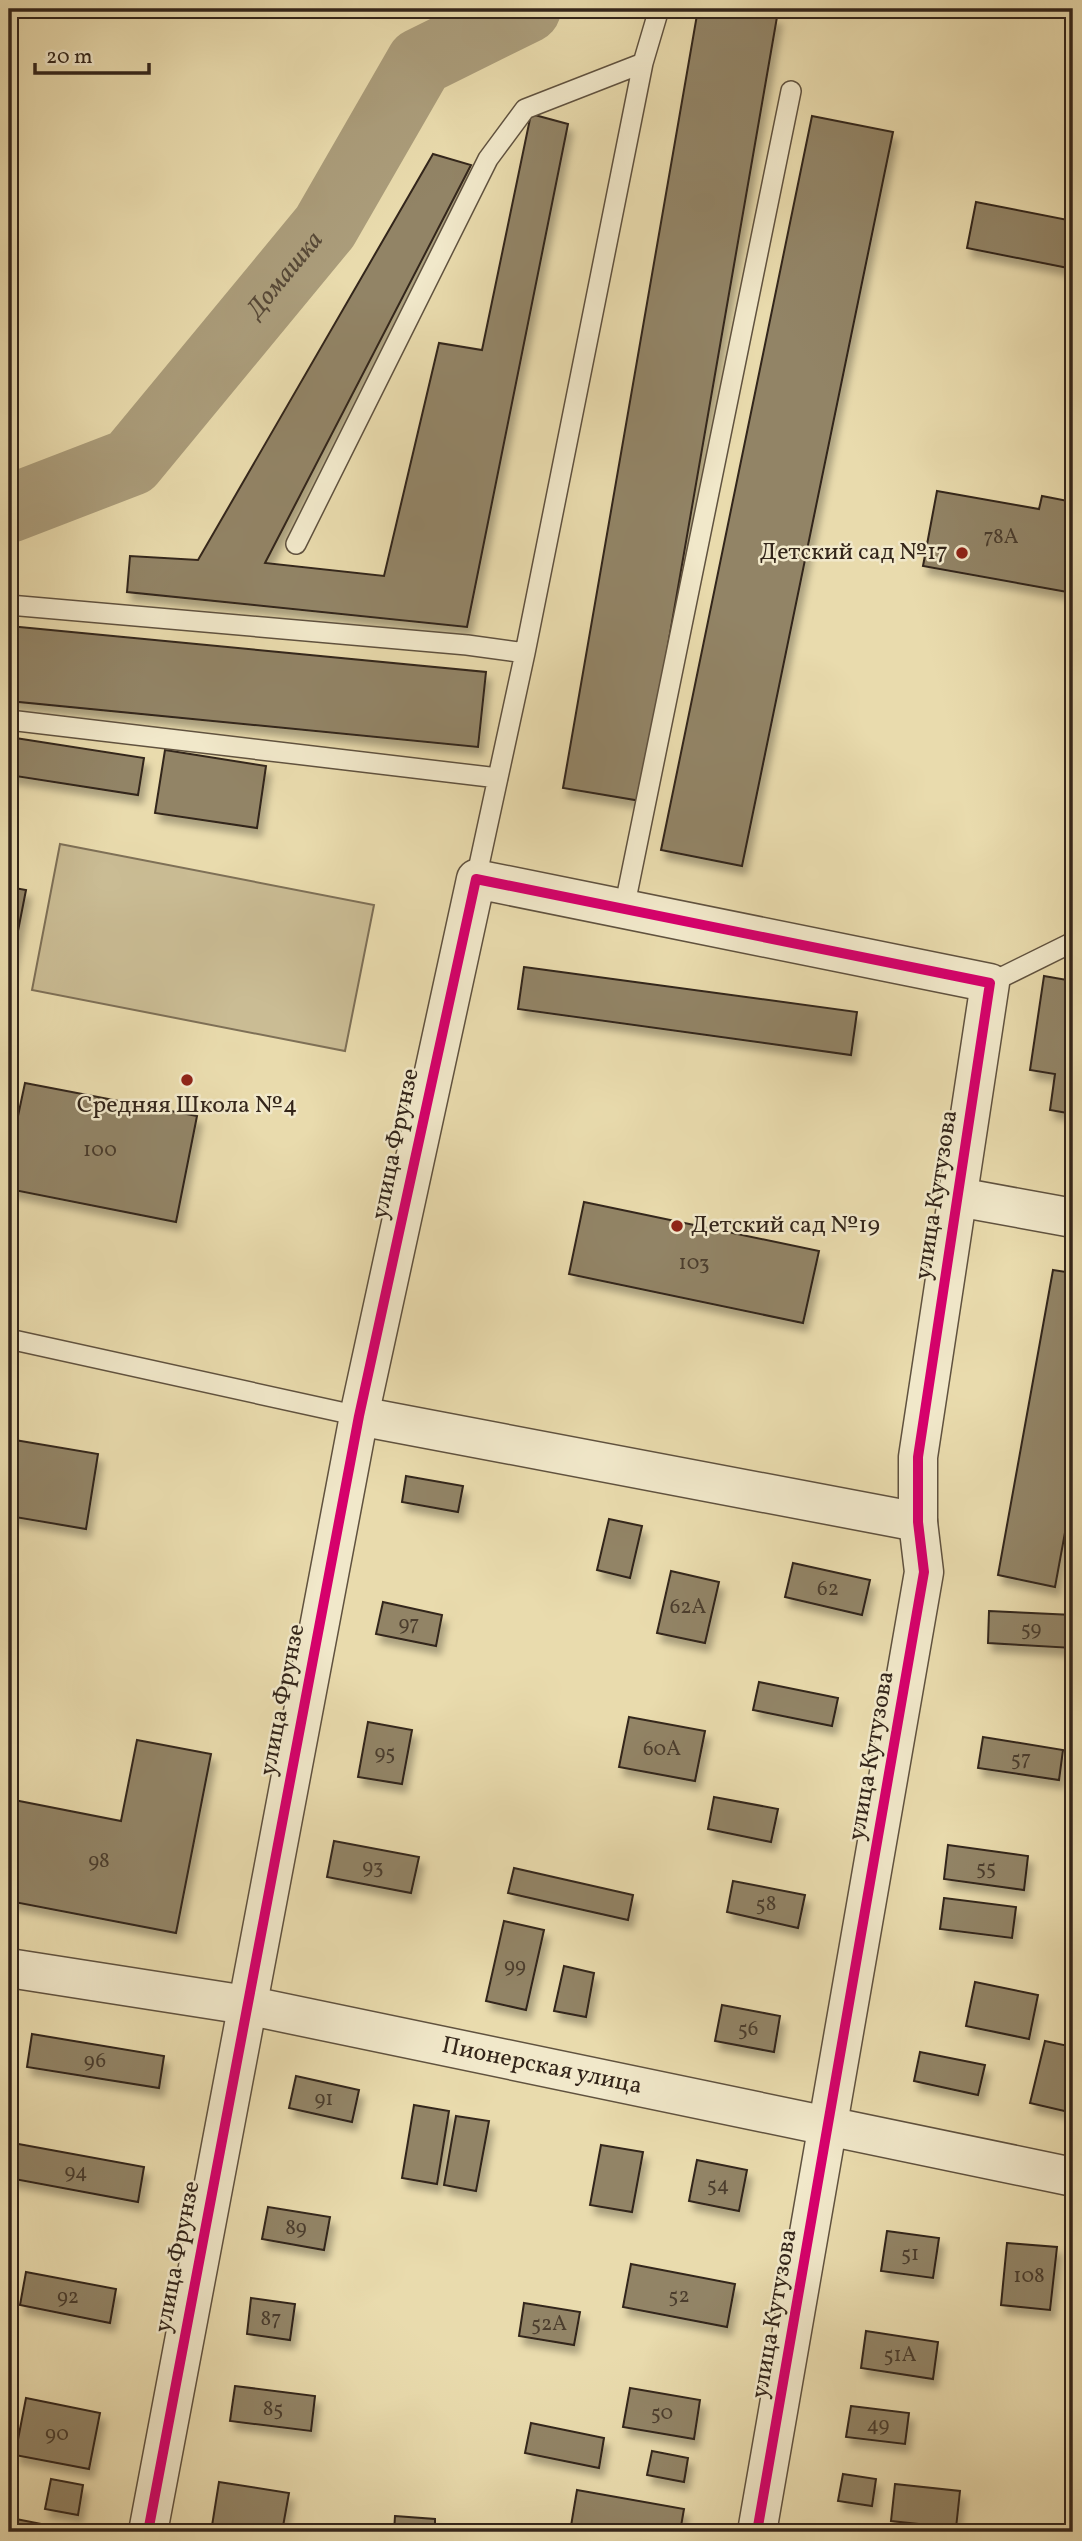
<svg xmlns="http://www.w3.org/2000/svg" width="1082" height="2541" font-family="Vollkorn,serif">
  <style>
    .green { fill: #cabc94; stroke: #7e7057; stroke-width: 2 }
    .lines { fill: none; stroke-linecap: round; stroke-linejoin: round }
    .river { stroke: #ab9d7b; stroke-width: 68 }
    .building { fill: #928466; stroke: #33251a; stroke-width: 2; filter: url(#shadow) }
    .lane-casing { stroke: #60523f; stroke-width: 22 }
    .street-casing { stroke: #60523f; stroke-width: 41 }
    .lane { stroke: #f1e8ca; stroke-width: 19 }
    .street { stroke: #f1e8ca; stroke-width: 38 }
    .cycleway-casing { stroke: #f1e8ca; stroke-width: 15 }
    .cycleway { stroke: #d6006c; stroke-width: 10 }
    .poi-dot { fill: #8f2418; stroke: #f1e8ca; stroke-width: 2.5 }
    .labels { text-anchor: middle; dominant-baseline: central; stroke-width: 5; stroke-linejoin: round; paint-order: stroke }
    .number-label { font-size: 21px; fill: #4b3d2d }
    .poi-label { font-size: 24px; fill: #33251a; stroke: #f1e8ca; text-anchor: end }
    .street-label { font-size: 24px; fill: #33251a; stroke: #f1e8ca }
    .water-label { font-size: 26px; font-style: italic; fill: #574937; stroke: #f1e8ca }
  </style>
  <defs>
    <filter id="shadow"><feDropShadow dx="4.5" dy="8" stdDeviation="3.5" flood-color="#0004"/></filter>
  </defs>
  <rect width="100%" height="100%" fill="#e9dbad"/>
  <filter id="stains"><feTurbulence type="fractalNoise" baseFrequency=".00286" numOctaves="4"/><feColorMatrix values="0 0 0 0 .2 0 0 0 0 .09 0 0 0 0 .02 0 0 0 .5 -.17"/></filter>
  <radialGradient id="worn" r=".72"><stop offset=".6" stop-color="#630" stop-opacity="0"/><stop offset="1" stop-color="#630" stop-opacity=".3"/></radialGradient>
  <!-- green -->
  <path class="green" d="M60 844 374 905 345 1051 32 990Z"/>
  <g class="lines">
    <!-- river -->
    <path class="river" id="s1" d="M9 509 131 462 325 227 420 62 527 9"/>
  </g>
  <!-- building -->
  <path class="building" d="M698 9H731L777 17 641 801 563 788Z
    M531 114 568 124 467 627 127 592 130 556 198 560 433 154 471 165 265 563 384 576 439 343 482 350Z
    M812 116 893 132 742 866 661 850Z
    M976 202 1073 221V269L967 248Z
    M937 491 1039 509 1042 496 1073 502V593L923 566Z
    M9 626 486 672 478 747 9 701Z
    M9 737 144 758 138 795 9 775Z
    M165 750 266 766 257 828 155 813Z
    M9 887 26 890 9 977Z
    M524 967 857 1012 851 1055 518 1009Z
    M1044 976 1073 981V1114L1050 1110 1055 1074 1030 1070Z
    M25 1083 197 1116 176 1222 9 1189 13 1139 9 1138V1114L18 1116Z
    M584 1202 819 1251 803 1323 569 1274Z
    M1053 1270 1073 1273V1489L1055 1587 998 1575Z
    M9 1439 98 1454 86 1529 9 1516Z
    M406 1476 463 1486 458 1512 402 1502Z
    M609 1519 642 1526 630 1578 597 1570Z
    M793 1563 870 1580 862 1615 785 1597Z
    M671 1571 719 1582 705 1643 657 1633Z
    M383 1602 442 1615 436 1646 376 1634Z
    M989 1611 1073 1615V1648L988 1643Z
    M759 1682 838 1698 832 1726 753 1710Z
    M629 1717 705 1731 695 1781 619 1767Z
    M368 1722 412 1730 402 1784 358 1777Z
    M983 1737 1063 1750 1059 1780 978 1768Z
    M137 1740 211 1754 176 1933 9 1901V1799L121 1821Z
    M714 1797 778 1809 771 1842 708 1829Z
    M334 1841 419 1857 411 1893 327 1877Z
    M948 1845 1028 1856 1024 1890 944 1879Z
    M514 1868 633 1895 628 1920 508 1893Z
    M733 1881 805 1895 798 1928 727 1912Z
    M944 1898 1016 1907 1012 1938 940 1929Z
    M504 1921 544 1930 526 2010 486 2001Z
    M564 1966 594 1973 586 2017 554 2011Z
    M975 1982 1038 1995 1029 2039 966 2026Z
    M722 2005 780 2016 774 2052 715 2041Z
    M32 2034 164 2056 159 2088 27 2067Z
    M1045 2041 1073 2047V2113L1030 2103Z
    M920 2052 985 2065 978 2095 914 2081Z
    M296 2076 359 2090 352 2122 289 2108Z
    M414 2105 449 2111 437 2184 402 2178Z
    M456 2116 489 2121 476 2191 444 2185Z
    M13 2143 144 2167 138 2202 9 2178Z
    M601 2145 643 2152 632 2212 590 2205Z
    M697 2160 747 2170 739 2211 689 2201Z
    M268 2207 330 2217 324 2250 262 2239Z
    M887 2231 939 2238 933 2278 881 2271Z
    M1007 2243 1057 2247 1050 2310 1001 2305Z
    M631 2264 735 2284 727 2327 623 2307Z
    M26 2272 116 2289 110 2323 20 2305Z
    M251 2298 295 2304 290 2340 247 2334Z
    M524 2303 580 2312 574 2345 519 2336Z
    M866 2331 938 2342 933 2379 861 2368Z
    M235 2386 315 2396 311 2431 230 2421Z
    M630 2388 700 2400 694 2439 623 2427Z
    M26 2398 100 2413 89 2469 15 2455Z
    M851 2406 909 2413 905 2444 846 2437Z
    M531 2423 604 2438 599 2468 525 2453Z
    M652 2451 688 2458 684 2482 647 2475Z
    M843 2474 876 2479 872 2506 838 2501Z
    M51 2479 83 2485 78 2515 45 2509Z
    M219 2482 289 2493 282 2532H211Z
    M895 2484 960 2491 956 2528 891 2521Z
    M577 2490 684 2509 680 2532H609L571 2526Z
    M395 2516 435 2519V2532H394Z
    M11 2518 72 2530V2532H9Z
    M835 2525 875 2532H833Z"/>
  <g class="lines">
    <defs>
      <path id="lane" d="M296 544 488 159 525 109 643 63
        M9 605 467 645 525 653
        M9 720 498 778
        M476 879 525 653 643 63 659 9
        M624 909 791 91
        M990 983 1073 942
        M9 1339 359 1416"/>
      <g id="street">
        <path d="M958 1197 1073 1218"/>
        <path d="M359 1416 918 1522"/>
        <path id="s2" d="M9 1968 246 2005 1073 2177"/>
        <path d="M148 2532 359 1416 476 879 990 983 918 1457V1522L924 1572 757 2532"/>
      </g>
    </defs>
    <!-- lane casing -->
    <use href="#lane" class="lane-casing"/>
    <!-- street casing -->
    <use href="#street" class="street-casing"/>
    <!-- lane -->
    <use href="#lane" class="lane"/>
    <!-- street -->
    <use href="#street" class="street"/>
    <defs>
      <path id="cycleway" d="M148 2532 359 1416 476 879 990 983 918 1457V1522L924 1572 757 2532"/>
    </defs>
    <!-- cycleway casing -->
    <use href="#cycleway" class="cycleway-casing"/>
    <!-- cycleway -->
    <use href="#cycleway" class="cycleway"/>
  </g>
  <!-- markers -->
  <g class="poi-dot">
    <circle cx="962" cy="553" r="7"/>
    <circle cx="187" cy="1080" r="7"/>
    <circle cx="677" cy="1226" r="7"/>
  </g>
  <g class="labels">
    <!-- number labels -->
    <g class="number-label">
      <text x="1001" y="537">78А</text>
      <text x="100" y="1150">100</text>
      <text x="694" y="1263">103</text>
      <text x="828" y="1589">62</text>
      <text x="688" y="1607">62А</text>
      <text x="409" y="1624">97</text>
      <text x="1031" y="1629">59</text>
      <text x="662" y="1749">60А</text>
      <text x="385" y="1753">95</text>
      <text x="1021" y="1759">57</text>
      <text x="99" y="1861">98</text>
      <text x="373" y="1867">93</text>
      <text x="986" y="1868">55</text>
      <text x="766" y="1904">58</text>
      <text x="515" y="1966">99</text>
      <text x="748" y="2029">56</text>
      <text x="95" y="2061">96</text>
      <text x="324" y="2099">91</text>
      <text x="76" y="2172">94</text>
      <text x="718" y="2185">54</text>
      <text x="296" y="2228">89</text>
      <text x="910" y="2254">51</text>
      <text x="1029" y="2276">108</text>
      <text x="679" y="2296">52</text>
      <text x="68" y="2297">92</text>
      <text x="271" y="2319">87</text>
      <text x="549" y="2324">52А</text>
      <text x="900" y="2355">51А</text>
      <text x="273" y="2409">85</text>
      <text x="662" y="2413">50</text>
      <text x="878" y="2425">49</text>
      <text x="57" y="2434">90</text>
    </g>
    <!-- poi labels -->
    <g class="poi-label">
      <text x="948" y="553">Детский сад №17</text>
      <text x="187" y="1106" text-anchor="middle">Средняя Школа №4</text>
      <text x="691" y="1226" text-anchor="start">Детский сад №19</text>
    </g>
    <!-- street labels -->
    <g class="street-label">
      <text transform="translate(396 1144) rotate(-78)">улица Фрунзе</text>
      <text transform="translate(937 1195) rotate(-81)">улица Кутузова</text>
      <text transform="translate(283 1700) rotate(-79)">улица Фрунзе</text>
      <text transform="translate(872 1756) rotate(-80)">улица Кутузова</text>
      <text stroke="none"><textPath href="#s2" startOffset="542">Пионерская улица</textPath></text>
      <text transform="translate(178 2257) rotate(-79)">улица Фрунзе</text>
      <text transform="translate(775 2314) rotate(-80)">улица Кутузова</text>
    </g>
    <!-- water labels -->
    <g class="water-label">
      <text stroke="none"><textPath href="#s1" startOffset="373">Домашка</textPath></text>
    </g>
  </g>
  <!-- margin -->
  <rect width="1082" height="2541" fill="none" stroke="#e9dbad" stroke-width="35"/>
  <rect x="10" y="10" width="1061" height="2520" fill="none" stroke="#33251a" stroke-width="3.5"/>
  <rect x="18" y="18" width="1047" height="2506" fill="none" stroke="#33251a" stroke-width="2"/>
  <!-- scale -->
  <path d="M35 63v10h114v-10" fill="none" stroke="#33251a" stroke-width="3.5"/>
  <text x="46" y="63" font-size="21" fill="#33251a" stroke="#f1e8ca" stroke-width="5" paint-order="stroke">20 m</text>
  <rect width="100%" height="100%" filter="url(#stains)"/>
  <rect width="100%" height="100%" fill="url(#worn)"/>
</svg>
